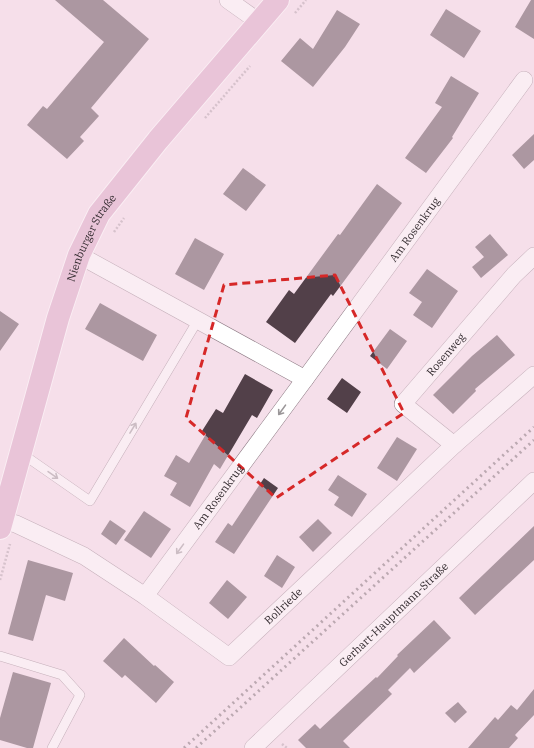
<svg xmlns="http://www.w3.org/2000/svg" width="534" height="748" font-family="'IBM Plex Serif',serif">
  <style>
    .building { fill: #524049 }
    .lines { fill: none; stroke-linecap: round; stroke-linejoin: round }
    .service-casing { stroke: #8c7983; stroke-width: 10 }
    .minor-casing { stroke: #8c7983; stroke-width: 18 }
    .primary-casing { stroke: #fff; stroke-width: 24 }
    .path { stroke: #b09fa8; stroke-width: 2.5; stroke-dasharray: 2 2; stroke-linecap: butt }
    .service { stroke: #fff; stroke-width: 9 }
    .minor { stroke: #fff; stroke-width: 17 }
    .primary { stroke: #d9a4c3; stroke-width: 22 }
    .rail { stroke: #73666c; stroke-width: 3; stroke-dasharray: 2 4; stroke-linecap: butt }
    .oneway { stroke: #9a9698 }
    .marked { fill: none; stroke: #d62828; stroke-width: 3; stroke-dasharray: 8 5; stroke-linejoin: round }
    .labels { text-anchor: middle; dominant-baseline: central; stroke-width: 4; stroke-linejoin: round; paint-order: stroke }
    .street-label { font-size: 11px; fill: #342c30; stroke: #f5dfea }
  </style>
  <rect width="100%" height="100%" fill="#f5dfea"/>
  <!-- building -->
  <path class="building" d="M55 0H103L149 39 91 108 99 116 80 137 84 141 67 159 27 125 43 106 47 109 104 42Z
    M531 0H534V39L515 27Z
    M446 9 481 31 464 58 430 35Z
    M337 10 360 24 345 47 313 87 281 61 300 38 313 49Z
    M451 76 479 93 452 137 453 138 426 173 405 158 442 107 435 103Z
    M534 134V160L524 169 512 155Z
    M243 168 266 185 246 211 223 194Z
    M377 184 402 203 333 296 331 294 295 343 266 322 289 290 294 294 338 234 340 235Z
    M490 234 508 255 481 278 472 267 484 257 475 247Z
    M195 238 224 254 204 290 175 274Z
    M427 269 458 291 432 328 413 315 422 302 409 293Z
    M100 303 157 335 143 361 85 329Z
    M0 311 19 324 0 351Z
    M390 329 407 341 387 369 370 356Z
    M497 335 515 355 475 389 476 391 453 414 433 395 472 356Z
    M245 374 273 390 257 418 252 415 220 469 214 464 190 507 170 495 177 483 164 476 176 455 189 463 206 434 202 431 216 409 223 413Z
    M342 378 361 392 347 413 327 399Z
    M397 437 417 449 397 481 377 468Z
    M338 475 367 494 352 517 334 505 339 497 328 490Z
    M264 478 278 488 234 554 215 542 228 523 232 526Z
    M144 511 171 529 151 558 124 540Z
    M318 519 332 533 313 552 299 537Z
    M110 520 126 531 116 545 101 534Z
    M534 526V560L475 615 459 598Z
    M277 555 295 567 282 588 264 576Z
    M28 560 73 573 65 601 46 595 33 641 8 634Z
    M227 580 247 597 228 619 209 603Z
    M434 620 451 638 414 673 410 668 388 690 392 694 343 741 350 748H306L298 740 315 724 320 729 376 677 377 678 398 656 397 655Z
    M124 638 154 666 155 665 174 682 156 703 125 675 122 678 103 661Z
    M13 672 51 683 33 748H27L0 740V718Z
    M534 689V715L515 735 518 738 509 748H468L495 717 498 720 511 705 517 710Z
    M458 702 467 712 455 723 445 713Z"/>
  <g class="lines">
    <defs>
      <path id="service" d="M21 453 90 501 198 320
        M0 656 62 675 80 695 52 748"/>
      <g id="minor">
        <path d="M228 0 259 22"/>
        <path id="s1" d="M79 255 305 379 524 80"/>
        <path id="s2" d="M454 445 403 404 514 275 534 256"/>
        <path id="s3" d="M2 520 16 524 84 556 145 596 229 657 454 445 534 375"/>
        <path id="s4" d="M145 596 305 379"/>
        <path id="s5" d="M253 748 534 481"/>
      </g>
      <g id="primary">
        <path id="s6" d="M0 528 58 318 79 255 99 214 158 140 278 0"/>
      </g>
    </defs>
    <!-- service casing -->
    <use href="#service" class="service-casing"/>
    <!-- minor casing -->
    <use href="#minor" class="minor-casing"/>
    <!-- primary casing -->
    <use href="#primary" class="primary-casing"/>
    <!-- path -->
    <path class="path" d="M295 13 306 0
      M205 118 250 66
      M114 232 124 218
      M0 580 10 544
      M282 744 287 748"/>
    <!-- service -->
    <use href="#service" class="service"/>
    <!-- minor -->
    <use href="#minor" class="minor"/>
    <!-- primary -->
    <use href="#primary" class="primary"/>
    <!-- rail -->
    <path class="rail" d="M184 748 534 427
      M196 748 534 440"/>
  </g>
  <!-- one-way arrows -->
  <defs><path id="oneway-shaft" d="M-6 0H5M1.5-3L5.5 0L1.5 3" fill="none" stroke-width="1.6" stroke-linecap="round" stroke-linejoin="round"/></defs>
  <g class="oneway">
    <use href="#oneway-shaft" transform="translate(282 410) rotate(126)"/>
    <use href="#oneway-shaft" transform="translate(133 428) rotate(-59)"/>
    <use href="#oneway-shaft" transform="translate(53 475) rotate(35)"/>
    <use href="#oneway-shaft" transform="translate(180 549) rotate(126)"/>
  </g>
  <!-- marked area -->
  <path d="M0 0H534V748H0ZM335 275 404 413 276 498 186 418 224 285Z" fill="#f5dfea" fill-opacity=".55" fill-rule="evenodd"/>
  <path class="marked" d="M335 275 404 413 276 498 186 418 224 285Z"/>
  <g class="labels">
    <!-- street labels -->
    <g class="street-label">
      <text stroke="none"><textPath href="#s1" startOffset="443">Am Rosenkrug</textPath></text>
      <text stroke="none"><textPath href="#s6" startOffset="305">Nienburger Straße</textPath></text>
      <text stroke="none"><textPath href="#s2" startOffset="131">Rosenweg</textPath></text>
      <text stroke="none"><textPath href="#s4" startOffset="123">Am Rosenkrug</textPath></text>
      <text stroke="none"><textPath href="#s3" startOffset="341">Bollriede</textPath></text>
      <text stroke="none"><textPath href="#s5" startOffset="194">Gerhart-Hauptmann-Straße</textPath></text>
    </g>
  </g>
</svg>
